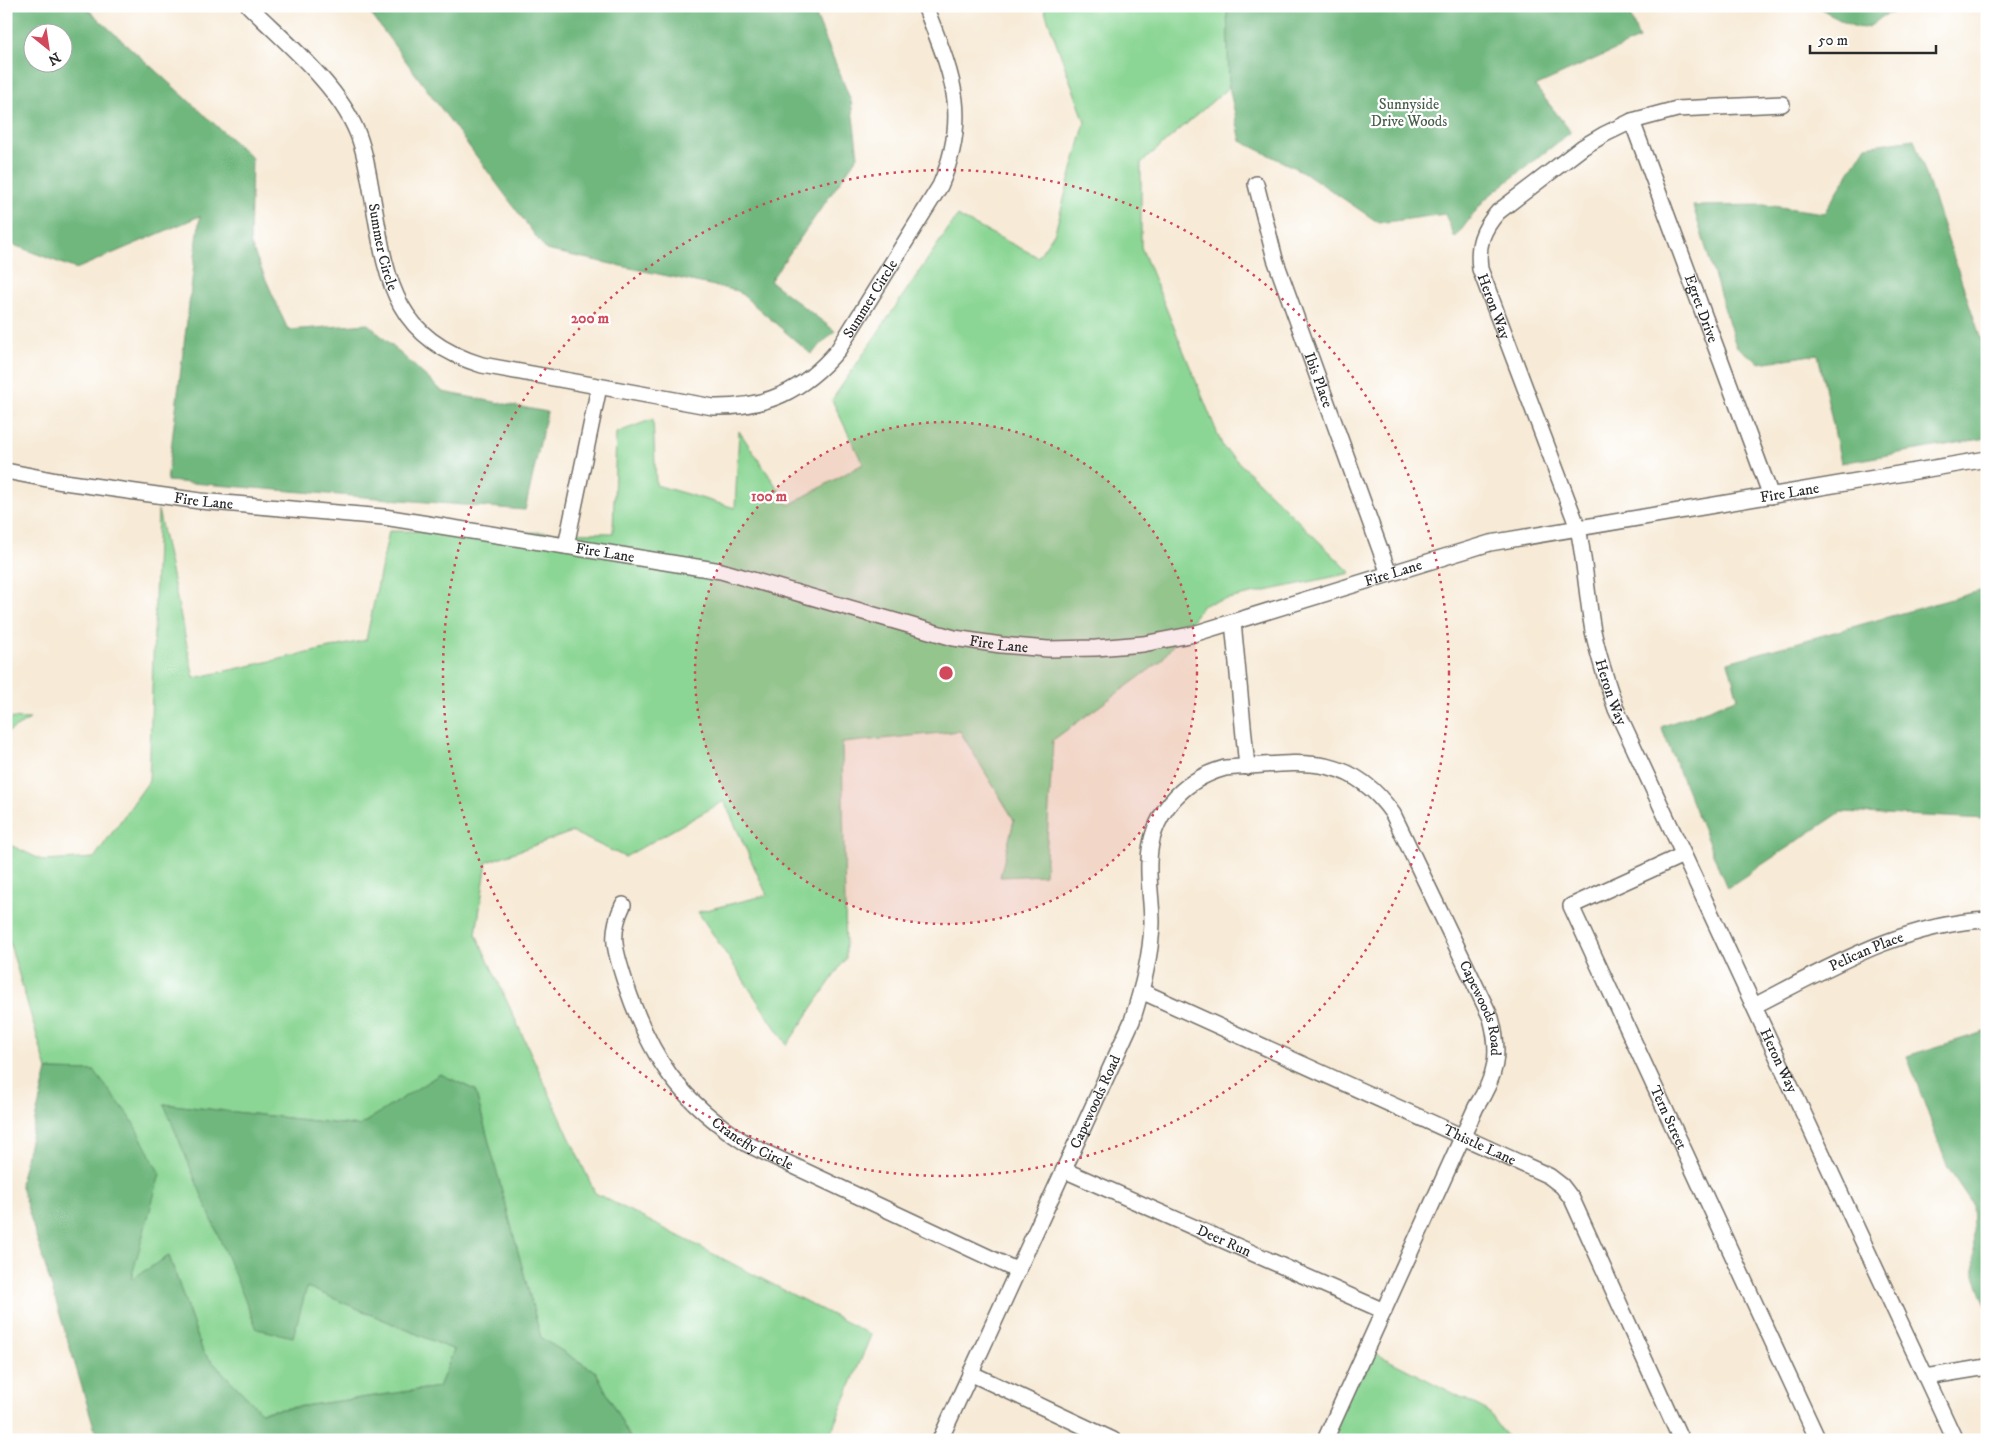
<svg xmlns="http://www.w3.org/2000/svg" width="1993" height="1446" font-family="'IM FELL DW Pica',serif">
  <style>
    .green { fill: #8bd694; stroke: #5b8060 }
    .forest { fill: #70b77e; stroke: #4e7154; fill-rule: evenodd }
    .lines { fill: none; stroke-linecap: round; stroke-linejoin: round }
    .minor-casing { stroke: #726e67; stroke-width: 18 }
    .minor { stroke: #fff; stroke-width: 15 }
    .ring { fill: none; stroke: #d1495b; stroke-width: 2.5; stroke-dasharray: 2.5 5 }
    .labels { text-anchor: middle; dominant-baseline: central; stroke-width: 4.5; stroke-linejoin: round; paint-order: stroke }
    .park-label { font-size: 15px; fill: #485e4a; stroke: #fff }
    .street-label { font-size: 15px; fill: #2b2b2b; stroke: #fff }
    .centre { fill: #d1495b; stroke: #fff; stroke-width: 2.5 }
    .ring-label { font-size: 15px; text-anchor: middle; font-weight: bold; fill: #d1495b; stroke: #fff; stroke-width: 4.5; stroke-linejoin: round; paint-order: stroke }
  </style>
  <rect width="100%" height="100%" fill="#fff"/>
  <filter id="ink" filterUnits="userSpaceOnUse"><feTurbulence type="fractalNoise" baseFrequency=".02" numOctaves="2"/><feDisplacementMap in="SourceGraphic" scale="10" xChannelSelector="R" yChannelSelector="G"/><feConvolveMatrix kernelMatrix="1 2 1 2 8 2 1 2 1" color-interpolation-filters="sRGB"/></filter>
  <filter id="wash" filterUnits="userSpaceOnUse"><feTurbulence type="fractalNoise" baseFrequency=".0096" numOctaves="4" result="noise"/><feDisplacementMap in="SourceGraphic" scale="20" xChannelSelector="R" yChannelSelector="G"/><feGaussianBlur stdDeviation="1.12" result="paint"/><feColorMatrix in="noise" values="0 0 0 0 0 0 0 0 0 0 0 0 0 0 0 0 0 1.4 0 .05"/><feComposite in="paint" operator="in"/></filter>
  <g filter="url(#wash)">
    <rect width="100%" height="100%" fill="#f7ead6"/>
    <!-- green -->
    <path class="green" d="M1043 6H1227L1229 87 1141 163V247L1223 447 1351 573 1204 604 1160 662 1053 740 1045 875 1000 877 1014 820 960 731 842 743 846 958 787 1045 698 912 767 895 724 801 625 857 572 832 487 862 476 934 595 1193 871 1335 828 1440H631L596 1372 541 1338 475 1090 440 1074 359 1126 164 1104 307 1287 454 1350 439 1387 260 1412 203 1352 169 1256 131 1280 95 1071 47 1070 9 941 6 938V843L44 861 94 858 149 781 158 510 194 678 366 640 389 531 613 533 616 433 653 419 656 485 735 508 739 431 789 505 863 464 832 400 957 216 1038 257 1055 232 1085 122Z
      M6 718 30 719 6 733Z
      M1363 1347 1488 1411 1509 1440H1321Z"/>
    <!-- forest -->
    <path class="forest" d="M6 6H84L252 158 250 243 288 330 368 324 443 392 547 412 525 510 167 481 200 216 76 269 6 242ZM62 32V62H32V32Z
      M365 6H812L851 101 858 156 770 281 835 331 811 354 738 291 546 250Z
      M1227 6H1651L1630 15 1639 39 1535 86 1571 132 1485 199 1455 238 1445 214 1379 223 1307 174 1241 141 1229 87Z
      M1817 6H1898L1893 13C1882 14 1880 20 1870 26 1857 34 1829 13 1817 6Z
      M1914 139 1987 357V438L1841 463 1818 354 1760 363 1736 346 1693 206 1765 205 1824 213 1866 146Z
      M1987 589V819L1841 812 1727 888 1661 727 1738 698 1728 662Z
      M1987 1031V1308L1975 1276 1972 1204 1948 1168 1907 1056Z
      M47 1070 94 1071 130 1117 160 1174 131 1279 169 1256 203 1352 261 1412 439 1387 454 1350 307 1287 293 1337 257 1329 164 1104 359 1126 440 1074 475 1090 541 1338 596 1372 631 1440H98L20 1183Z"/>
  </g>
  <g filter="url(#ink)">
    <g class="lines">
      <defs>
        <g id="minor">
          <path id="s1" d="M249 6C286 43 337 84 357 132 364 148 367 166 370 183 386 269 386 336 482 365L713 407C767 408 803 391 838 350L940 186C971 114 952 75 925 6"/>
          <path id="s2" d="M1782 104 1677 109 1632 121 1605 134 1583 147 1498 212C1482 230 1477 245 1480 269L1578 528C1585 562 1587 597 1593 631 1599 658 1607 683 1616 709L1955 1440"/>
          <path id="s3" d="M1632 121 1771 496"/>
          <path id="s4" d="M1256 184 1275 259 1389 574"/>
          <path id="s5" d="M6 471 57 481 200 501 384 517 721 571 954 638 1001 645 1048 649 1096 648 1143 644 1190 635 1490 543 1987 459"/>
          <path d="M566 546 599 387"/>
          <path d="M1233 622 1247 767"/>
          <path id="s6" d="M1683 855 1571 906 1818 1440"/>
          <path id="s7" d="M623 905C608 936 616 953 626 985 651 1059 680 1101 747 1144L1018 1271"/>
          <path id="s8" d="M1141 991 1549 1176 1562 1186 1572 1199 1681 1440"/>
          <path id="s9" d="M1754 1006C1828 968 1901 924 1987 920"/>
          <path id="s10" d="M1064 1170 1384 1311"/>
          <path d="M970 1373 1113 1440"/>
          <path d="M1926 1377 1987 1367"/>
          <path id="s11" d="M940 1440 1132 1021C1142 989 1151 957 1152 923 1152 903 1148 882 1149 862 1150 816 1181 780 1225 768 1294 764 1348 748 1393 814L1491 1018C1501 1054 1496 1076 1476 1107L1325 1440"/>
        </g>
      </defs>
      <!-- minor casing -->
      <use href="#minor" class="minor-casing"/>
      <!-- minor -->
      <use href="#minor" class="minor"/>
    </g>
  </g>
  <!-- distance rings -->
  <circle cx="946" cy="673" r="251" fill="#d1495b" fill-opacity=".12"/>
  <g class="ring">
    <circle cx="946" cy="673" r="251"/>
    <circle cx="946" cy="673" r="503"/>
  </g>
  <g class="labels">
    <!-- park labels -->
    <g class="park-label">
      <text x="1409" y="104">Sunnyside<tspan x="1409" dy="17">Drive Woods</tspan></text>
    </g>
    <!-- street labels -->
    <g class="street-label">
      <text stroke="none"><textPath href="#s1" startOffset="285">Summer Circle</textPath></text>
      <text stroke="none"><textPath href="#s1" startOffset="888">Summer Circle</textPath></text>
      <text stroke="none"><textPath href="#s2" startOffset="416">Heron Way</textPath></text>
      <text stroke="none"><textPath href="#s3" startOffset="200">Egret Drive</textPath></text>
      <text stroke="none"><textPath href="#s4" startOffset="206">Ibis Place</textPath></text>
      <text stroke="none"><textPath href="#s5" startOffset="1820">Fire Lane</textPath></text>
      <text stroke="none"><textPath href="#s5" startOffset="200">Fire Lane</textPath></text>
      <text stroke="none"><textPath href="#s5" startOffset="605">Fire Lane</textPath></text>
      <text stroke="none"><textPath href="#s5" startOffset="1415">Fire Lane</textPath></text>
      <text stroke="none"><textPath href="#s5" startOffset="1010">Fire Lane</textPath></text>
      <text stroke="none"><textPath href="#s2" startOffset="821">Heron Way</textPath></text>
      <text stroke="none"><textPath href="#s9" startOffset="125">Pelican Place</textPath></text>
      <text stroke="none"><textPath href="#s11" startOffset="1152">Capewoods Road</textPath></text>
      <text stroke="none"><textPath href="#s2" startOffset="1226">Heron Way</textPath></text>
      <text stroke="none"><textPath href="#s11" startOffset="372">Capewoods Road</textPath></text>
      <text stroke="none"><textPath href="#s6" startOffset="356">Tern Street</textPath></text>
      <text stroke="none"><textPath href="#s7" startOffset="292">Cranefly Circle</textPath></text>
      <text stroke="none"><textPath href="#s8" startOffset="372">Thistle Lane</textPath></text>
      <text stroke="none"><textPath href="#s10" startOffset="175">Deer Run</textPath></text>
    </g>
  </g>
  <circle cx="946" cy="673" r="8" class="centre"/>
  <g class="ring-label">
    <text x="590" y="323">200 m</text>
    <text x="769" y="501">100 m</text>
  </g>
  <!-- margin -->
  <rect width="1993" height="1446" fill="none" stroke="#fff" stroke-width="25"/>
  <!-- north arrow -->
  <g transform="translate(48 48) rotate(150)"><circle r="24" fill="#ffffff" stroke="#aaaaaa"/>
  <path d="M0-4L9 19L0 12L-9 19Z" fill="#d1495b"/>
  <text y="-8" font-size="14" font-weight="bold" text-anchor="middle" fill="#2b2b2b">N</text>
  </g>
  <!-- scale -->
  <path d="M1810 45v8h126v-8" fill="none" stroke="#2b2b2b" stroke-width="2.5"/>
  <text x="1818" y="45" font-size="15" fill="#2b2b2b" stroke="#ffffff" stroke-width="4" paint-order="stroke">50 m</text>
</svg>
